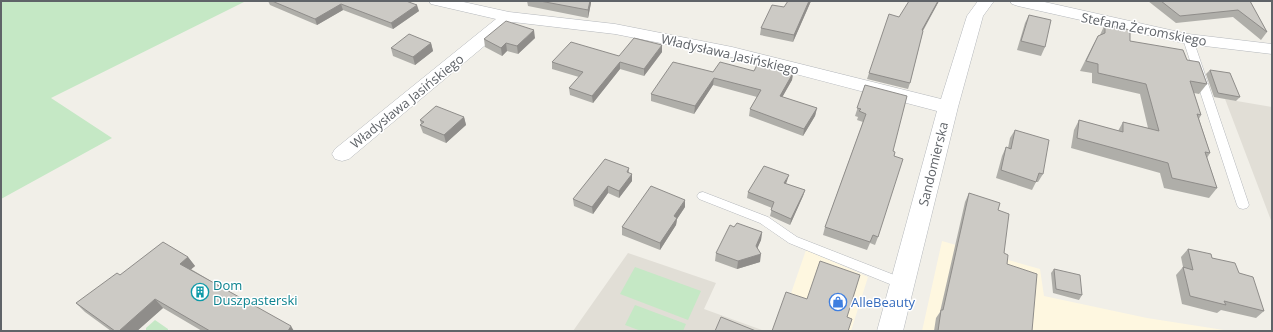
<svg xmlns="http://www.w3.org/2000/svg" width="1273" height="332" font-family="'Open Sans',sans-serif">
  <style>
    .commercial { fill: #fef7e0 }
    .education { fill: #e1ded6 }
    .green { fill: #c5e8c5 }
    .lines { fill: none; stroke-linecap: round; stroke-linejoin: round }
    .service-casing { stroke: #b5b8bc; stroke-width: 1 }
    .minor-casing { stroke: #b5b8bc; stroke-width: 1 }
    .service { fill: #fff; fill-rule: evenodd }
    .minor { fill: #fff; fill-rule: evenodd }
    .wall { fill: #afaea9 }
    .shaded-wall { fill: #8f8d8a }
    .building { fill: #cccac5; stroke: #8f8d8a }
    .labels { text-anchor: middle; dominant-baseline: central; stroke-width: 3; stroke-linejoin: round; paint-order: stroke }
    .street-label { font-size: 13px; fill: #5f6368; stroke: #fff }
    .culture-label { font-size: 13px; fill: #0d838f; stroke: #fff; text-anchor: start }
    .shop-label { font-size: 13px; fill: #366cbe; stroke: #fff; text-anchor: start }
  </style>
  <rect width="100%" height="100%" fill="#f1efe8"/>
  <!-- commercial -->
  <path class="commercial" d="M942 241 1040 269 1044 296 1147 318 1230 331H922Z
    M806 250 868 277 851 331H773L788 302Z"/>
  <!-- education -->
  <path class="education" d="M1225 99 1272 107V223Z
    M628 253 716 283 704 309 765 331H573Z"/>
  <!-- green -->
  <path class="green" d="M1 1H246L51 98 112 138 1 199Z
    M635 267 701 291 688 320 620 294Z
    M635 305 686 324 683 331H641L625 325Z
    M155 320 168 329V331H146V328Z"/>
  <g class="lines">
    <defs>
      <path id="service" d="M1188 36 1193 39 1249 205 1247 208 1243 209 1239 208 1237 205 1183 39Z
        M703 192 768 217 797 237 907 280 908 284 907 288 902 289 789 243 760 223 699 199 697 196 699 193Z"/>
      <path id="minor" d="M429 1H459L509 12 615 24 732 47 941 99 967 16 978 1H994L983 16 958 107 903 331H877L937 111 731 57 615 34 513 22 349 159 342 161 335 159 332 154 335 149 496 19 431 4Z
        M1010 1H1040L1188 34 1272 44V54L1188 44 1018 6 1012 4Z"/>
    </defs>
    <!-- service casing -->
    <use href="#service" class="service-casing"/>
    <!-- minor casing -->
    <use href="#minor" class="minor-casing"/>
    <!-- service -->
    <use href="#service" class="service"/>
    <!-- minor -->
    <use href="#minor" class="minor"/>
  </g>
  <!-- wall -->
  <path class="wall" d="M268 1H406L419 11 393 29 343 10 317 25 270 5Z
    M527 1H591V3L588 18 528 6Z
    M811 1 793 42 760 35 761 28 784 7Z
    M939 1 923 31 910 83 908 89 867 79 869 73 899 17Z
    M1148 1H1250L1267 32 1261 40 1233 17 1176 23Z
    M1029 15 1045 47 1041 56 1017 50 1025 23Z
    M1105 24 1130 41 1187 60 1207 84 1199 94 1194 93 1201 115 1199 119 1210 153 1207 158 1217 188 1209 198 1164 188 1160 173 1071 148 1074 130 1079 120 1118 131 1123 122 1148 128 1140 94 1092 83V73L1080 71 1093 45 1098 36 1100 35Z
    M535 38 518 54 507 51 502 56 485 47 484 39Z
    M431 43 433 51 415 65 393 56 391 48Z
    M662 52 644 76 620 69 593 103 570 95 569 88 579 77 552 69V62Z
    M1210 70 1240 97 1236 101 1214 97 1206 74Z
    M754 71 793 73 792 80 782 97 817 108 815 116 803 136 749 116 750 109 757 97 713 85 694 114 651 101V94L713 72Z
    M865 85 893 151 894 156 878 237 875 245 870 243 867 250 823 235 825 227 863 122 857 120 858 117 855 116Z
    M464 117 466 125 446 143 423 133 420 125 421 124 420 120Z
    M1015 130 1043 174 1038 182H1036L1032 190 996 178 1002 156 1006 147 1008 148 1010 138Z
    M629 168V173L632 181 619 198 608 193 593 214 574 206 573 199Z
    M787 181 786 184 805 190 803 196 790 225 770 216 772 208 747 198 748 192Z
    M969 193 998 210 1004 253 1007 264 1032 331H934L936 318 940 312 965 202Z
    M685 207 677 219 676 225 660 250 622 235V227Z
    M734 227 762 232 761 240 757 248 760 262 737 269 715 261 716 253Z
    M1188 249 1212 258 1239 273 1264 311 1256 318 1221 310 1217 313 1182 304 1176 275 1183 267 1181 257Z
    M188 257 195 266 191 269 294 331H202L163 308 137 331H111L85 312 76 303 120 275Z
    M1054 269 1082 295 1079 300 1053 293 1051 273Z"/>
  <!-- shaded-wall -->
  <path class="shaded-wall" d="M590 1H591V3L588 18V10Z
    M809 1H811L793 42 794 35Z
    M938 1H939L919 37 922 30Z
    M341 4 343 10 317 25 315 19Z
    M417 5 419 11 393 29 391 23Z
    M534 30 535 38 518 54 517 46Z
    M431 43 433 51 415 65 413 57Z
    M506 43 507 51 502 56 501 48Z
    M662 45V52L644 76V69Z
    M620 62V69L593 103 592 96Z
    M793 73 792 80 779 103 780 96Z
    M714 78 713 85 694 114 695 106Z
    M817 108 815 116 803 136 804 129Z
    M464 117 466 125 446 143 444 135Z
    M632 174V181L619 198V191Z
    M789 175 787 181 782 190 784 183Z
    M608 186V193L593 214 592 207Z
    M805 190 803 196 790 225 791 219Z
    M685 200V207L677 219 676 225 660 250V243L674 216Z
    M762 232 761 240 755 254 756 246Z
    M761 254 760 262 737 269 738 261Z
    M188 257 195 266 187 273 180 264Z
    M155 299 163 308 137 331H119Z
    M291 326 294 331H288Z"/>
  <!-- building -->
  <path class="building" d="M272 1H406L417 5 391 23 341 4 315 19Z
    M540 1H590L588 10Z
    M788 1H809L794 35 761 28 772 5 784 7Z
    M909 1H938L922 30 923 31 910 83 869 73 889 14 899 17Z
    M1161 1H1250L1267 32 1238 10 1180 16Z
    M1029 15 1051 20 1045 47 1021 41Z
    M506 21 534 30 517 46 506 43 501 48 484 39Z
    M1105 24 1130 30V41L1183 50 1187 60 1199 62 1207 84 1190 81 1201 115 1197 114 1210 153 1205 152 1217 188 1172 178 1168 163 1077 138 1079 120 1123 132V122L1159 131 1146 84 1098 73V64L1086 61 1098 36 1105 33Z
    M409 34 431 43 413 57 391 48Z
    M634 38 662 45 644 69 620 62 592 96 569 88 583 72 552 62 571 42 619 56Z
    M673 62 713 72 720 62 754 71 758 63 793 73 780 96 817 108 804 129 750 109 761 90 714 78 695 106 651 94Z
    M1210 70 1230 73 1240 97 1218 93Z
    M865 85 907 96 893 151 895 152 894 156 903 159 878 237 873 235 870 242 825 227 866 114 859 111 861 109 857 108Z
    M436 106 464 117 444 135 420 125 424 122 420 120Z
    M1015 130 1049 140 1043 174 1039 173 1036 182 1001 170 1006 147 1011 149Z
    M605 159 629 168 627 172 632 174 619 191 608 186 592 207 573 199Z
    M764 166 789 175 784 183 805 190 791 219 771 210 774 202 748 192Z
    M651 186 685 200 674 216 677 218 660 243 622 227Z
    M969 193 1000 203 998 210 1009 214 1004 253 1008 255 1007 264 1037 274 1032 331H938L941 310H943Z
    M737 223 762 232 756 246 761 254 738 261 716 253 730 225 734 227Z
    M163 242 188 257 180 264 291 326 288 331H210L155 299 119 331H115L76 303 117 273 120 275Z
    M1188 249 1211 254 1212 258 1235 263 1239 273 1253 277 1264 311 1224 301 1226 305 1190 296 1183 267 1193 270Z
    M820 261 860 275 847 317 852 319 848 331H772L786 292 807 299Z
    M1054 269 1080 275 1082 295 1056 289Z
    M721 317 756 331H715Z"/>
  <!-- icons -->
  <defs>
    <symbol id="building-ring" viewBox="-11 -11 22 22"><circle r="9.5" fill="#fff" stroke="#0f9aa8" stroke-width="1.5"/><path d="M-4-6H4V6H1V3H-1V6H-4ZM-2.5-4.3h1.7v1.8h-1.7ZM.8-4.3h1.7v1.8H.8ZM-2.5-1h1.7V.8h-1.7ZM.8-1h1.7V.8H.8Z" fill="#0f9aa8"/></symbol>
    <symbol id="shop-ring" viewBox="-11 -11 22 22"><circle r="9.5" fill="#fff" stroke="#3f7fe0" stroke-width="1.5"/><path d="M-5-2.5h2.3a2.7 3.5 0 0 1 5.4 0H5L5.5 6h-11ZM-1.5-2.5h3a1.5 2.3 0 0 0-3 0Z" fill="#3f7fe0"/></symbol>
  </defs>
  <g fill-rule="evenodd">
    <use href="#building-ring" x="190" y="282" width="20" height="20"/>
    <use href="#shop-ring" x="828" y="292" width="20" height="20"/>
  </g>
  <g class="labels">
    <!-- street labels -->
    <g class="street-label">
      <text transform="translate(1144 29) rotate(11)">Stefana Żeromskiego</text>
      <text transform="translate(730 54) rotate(13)">Władysława Jasińskiego</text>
      <text transform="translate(407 101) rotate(-39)">Władysława Jasińskiego</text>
      <text transform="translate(933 164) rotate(-76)">Sandomierska</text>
    </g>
    <!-- culture labels -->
    <g class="culture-label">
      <text x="213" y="285">Dom<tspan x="213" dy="15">Duszpasterski</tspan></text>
    </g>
    <!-- shop labels -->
    <g class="shop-label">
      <text x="851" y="302">AlleBeauty</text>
    </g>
  </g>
  <!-- border -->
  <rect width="1273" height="332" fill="none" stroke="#5f6368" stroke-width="4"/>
</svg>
